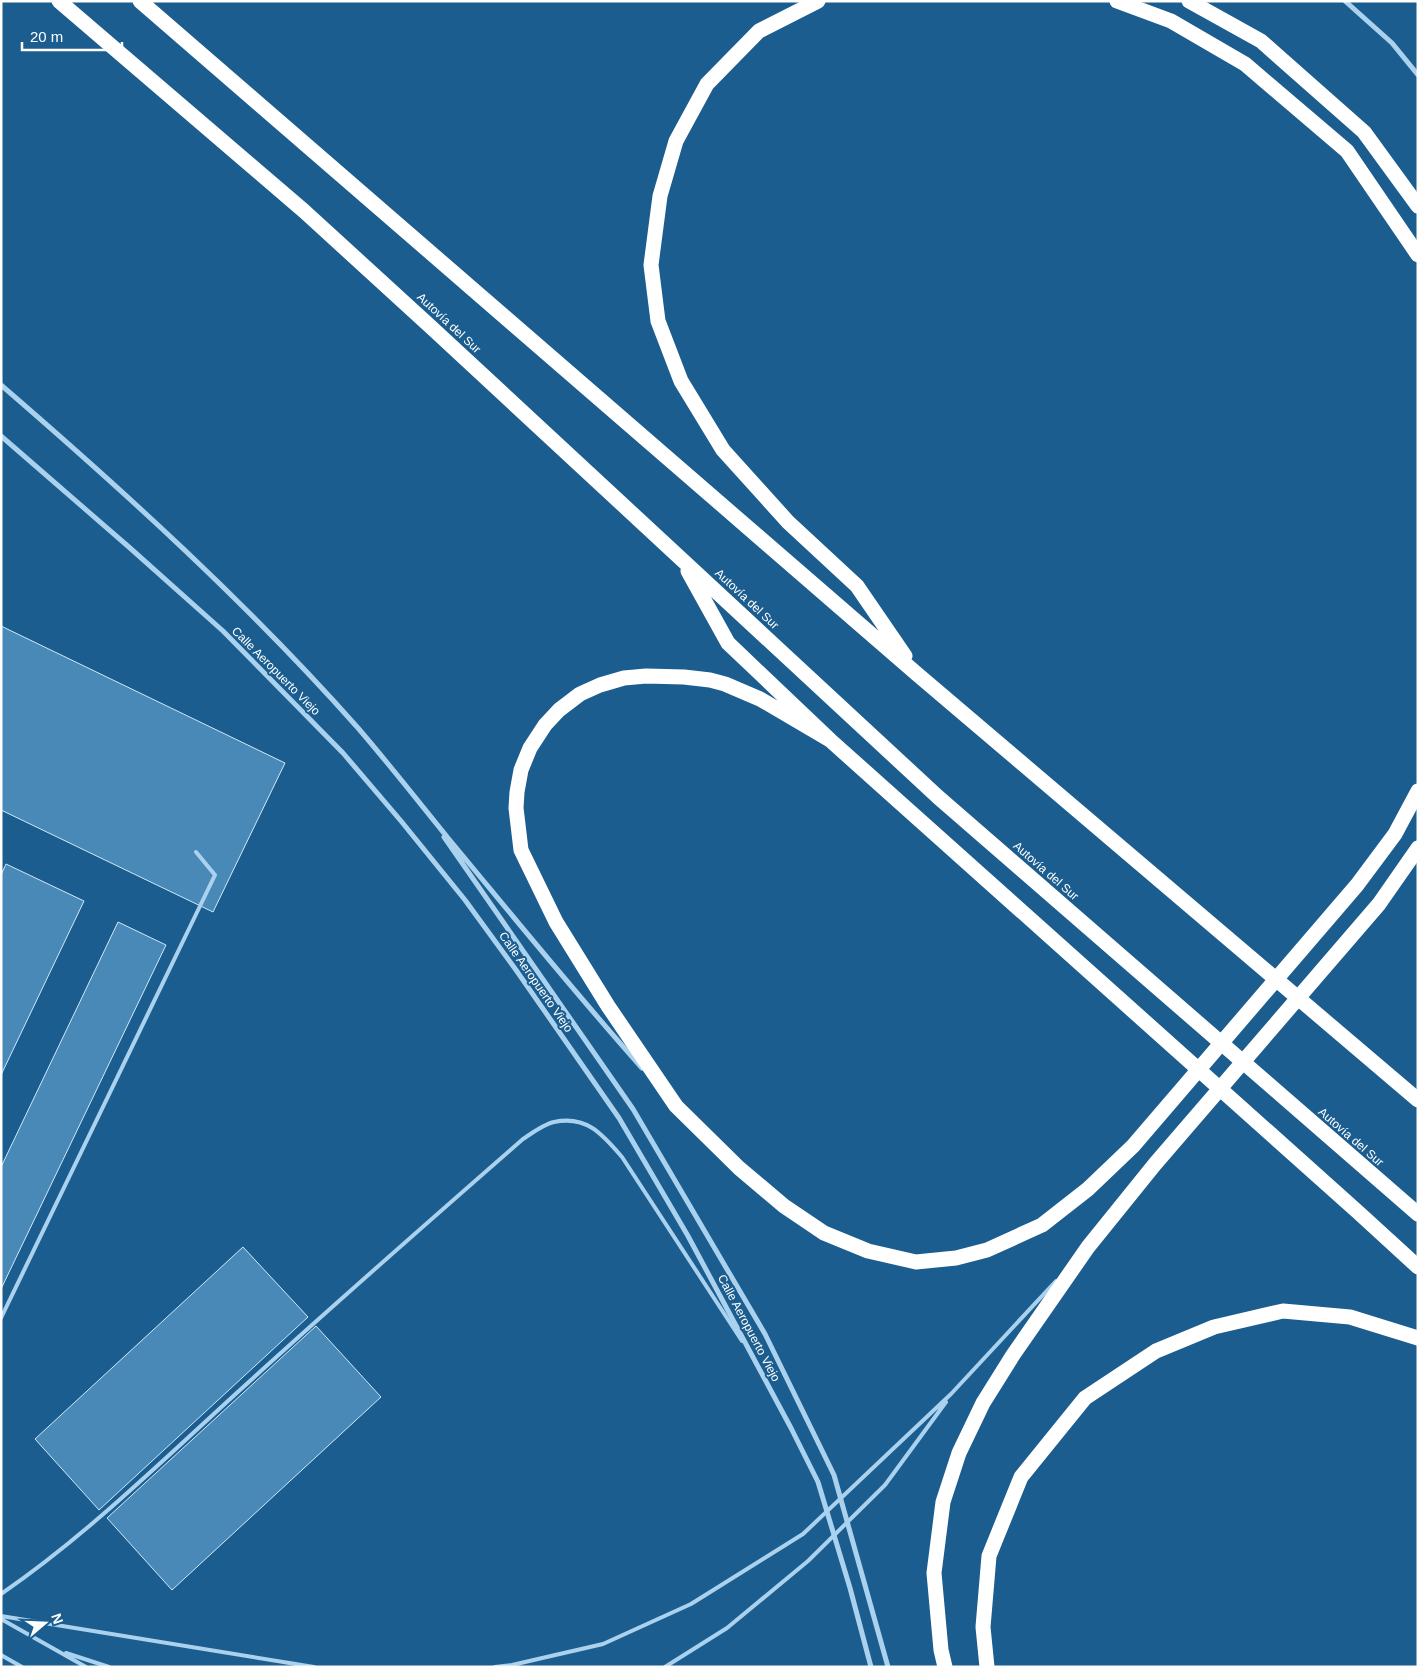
<svg xmlns="http://www.w3.org/2000/svg" width="1419" height="1668" font-family="Arial,sans-serif">
  <style>
    .building { fill: #4889b8; stroke: #d0e8fa }
    .lines { fill: none; stroke-linecap: round; stroke-linejoin: round }
    .lane { stroke: #aad2ee; stroke-width: 4 }
    .street { stroke: #aad2ee; stroke-width: 5 }
    .highway { stroke: #fff; stroke-width: 15 }
    .labels { text-anchor: middle; dominant-baseline: central; stroke-width: 4; stroke-linejoin: round; paint-order: stroke }
    .street-label { font-size: 12px; fill: #fff; stroke: #1b5d8f }
  </style>
  <rect width="100%" height="100%" fill="#1b5d8f"/>
  <!-- building -->
  <path class="building" d="M1 626 285 763 213 912 1 810Z
    M6 864 84 901 1 1075V875Z
    M118 922 166 945 1 1289V1167Z
    M243 1247 308 1317 99 1510 35 1439Z
    M316 1326 381 1397 172 1590 107 1518Z"/>
  <g class="lines">
    <!-- lane -->
    <path class="lane" d="M1 1318 215 875 196 852
      M1 1594C87 1535 163 1460 240 1390 333 1305 428 1222 523 1139 532 1133 544 1124 554 1122 587 1115 603 1135 622 1157L742 1341
      M1 1616 314 1667
      M1 1619 86 1667
      M66 1653 109 1667
      M1 1655 22 1667
      M495 1667 512 1665 603 1644 691 1604 803 1534 951 1394 1056 1281
      M665 1667 727 1628 808 1561 885 1485 946 1402"/>
    <!-- street -->
    <path class="street" d="M1345 1 1392 43 1418 75
      M1 385C126 493 249 605 358 728 389 764 418 801 448 838 512 915 575 993 642 1068
      M1 436 130 548 223 631 343 753 401 821 465 900 516 970 619 1118 688 1236 791 1428 818 1482 850 1588 871 1667
      M444 837 633 1109 765 1334 834 1475 888 1667"/>
    <!-- highway -->
    <path class="highway" d="M59 1 304 211 432 328 938 797 1418 1214
      M140 1 917 674 1418 1100
      M818 1 759 31 707 84 676 141 660 196 651 265 658 321 681 381 723 450 788 522 857 586 905 656
      M1117 1 1171 21 1245 64 1347 151 1418 255
      M1189 1 1261 41 1364 132 1418 206
      M688 571 728 643 830 740 1359 1213 1418 1267
      M830 740 760 699 725 684 710 680 684 677 646 676 624 678 600 685 580 694 559 710 545 725 530 748 521 770 517 792 516 808 521 850 556 922 608 1006 676 1106 739 1168 784 1206 824 1233 868 1251 916 1262 956 1258 987 1250 1042 1225 1088 1189 1133 1146 1357 885 1395 834 1418 791
      M945 1667 941 1650 934 1573 943 1502 959 1453 983 1403 1013 1355 1088 1247 1155 1164 1379 904 1418 848
      M987 1667 983 1627 989 1556 1021 1477 1085 1398 1156 1351 1214 1327 1283 1311 1350 1317 1418 1338"/>
  </g>
  <g class="labels">
    <!-- street labels -->
    <g class="street-label">
      <text transform="translate(449 323) rotate(43)">Autovía del Sur</text>
      <text transform="translate(747 599) rotate(43)">Autovía del Sur</text>
      <text transform="translate(276 671) rotate(45)">Calle Aeropuerto Viejo</text>
      <text transform="translate(1046 871) rotate(41)">Autovía del Sur</text>
      <text transform="translate(536 982) rotate(55)">Calle Aeropuerto Viejo</text>
      <text transform="translate(1351 1137) rotate(41)">Autovía del Sur</text>
      <text transform="translate(749 1328) rotate(62)">Calle Aeropuerto Viejo</text>
    </g>
  </g>
  <!-- border -->
  <rect width="1419" height="1668" fill="none" stroke="#ffffff" stroke-width="5"/>
  <!-- north arrow -->
  <g transform="translate(45 1623) rotate(71)" stroke="#1b5d8f" stroke-width="4" paint-order="stroke">
  <path d="M0-4L9 19L0 12L-9 19Z" fill="#ffffff"/>
  <text y="-8" font-size="14" font-weight="bold" text-anchor="middle" fill="#ffffff">N</text>
  </g>
  <!-- scale -->
  <path d="M22 42v8h100v-8" fill="none" stroke="#ffffff" stroke-width="2.5"/>
  <text x="30" y="42" font-size="15" fill="#ffffff" stroke="#1b5d8f" stroke-width="4" paint-order="stroke">20 m</text>
</svg>
